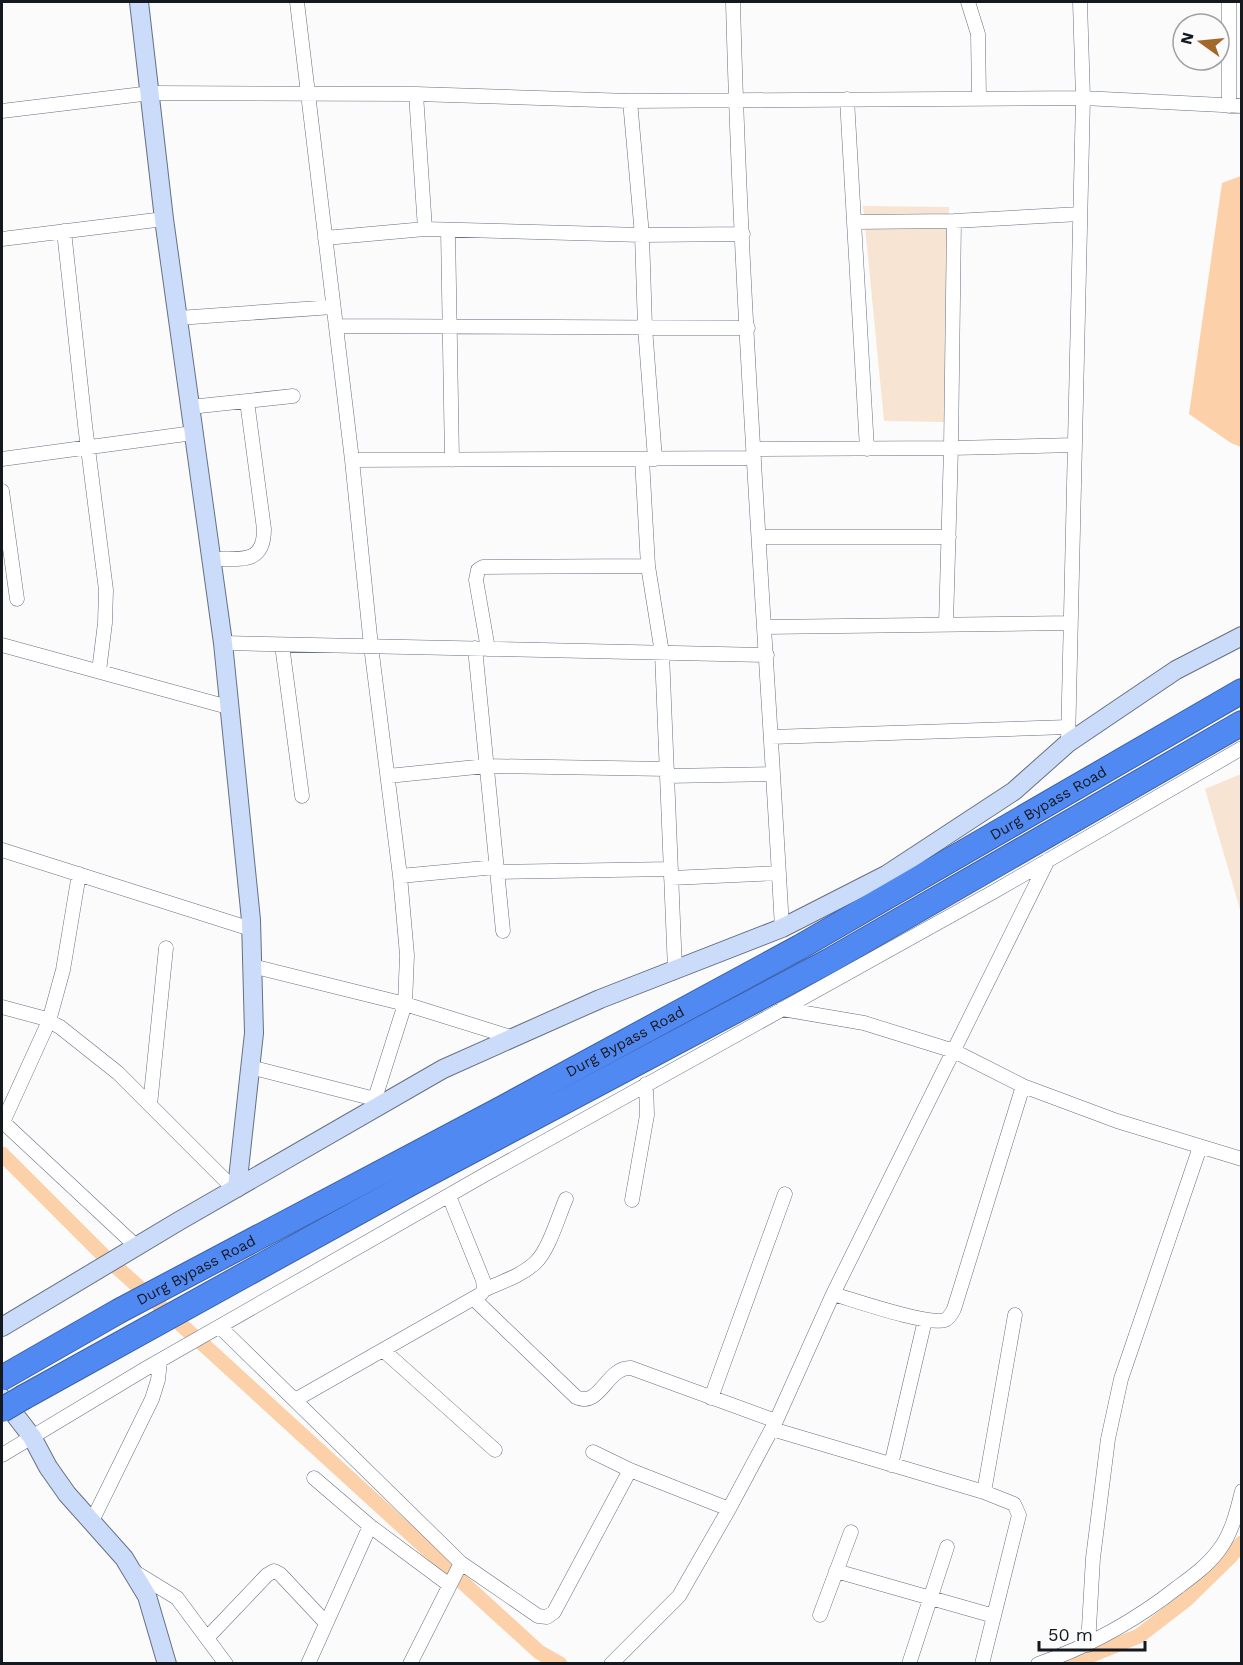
<svg xmlns="http://www.w3.org/2000/svg" width="1243" height="1665" font-family="'Work Sans',sans-serif">
  <style>
    .green { fill: #f8e4d3 }
    .water { fill: #fcd0a8 }
    .lines { fill: none; stroke-linecap: round; stroke-linejoin: round }
    .canal { stroke: #fcd0a8; stroke-width: 15 }
    .street-casing { stroke: #667082; stroke-width: 15 }
    .secondary-casing { stroke: #667082; stroke-width: 20 }
    .highway-casing { stroke: #3c61a8; stroke-width: 26 }
    .street { stroke: #fff; stroke-width: 14 }
    .secondary { stroke: #cbdcfb; stroke-width: 18 }
    .highway { stroke: #5189f2; stroke-width: 24 }
    .highway-bridge-casing { stroke: #3c61a8; stroke-width: 26; stroke-linecap: butt }
    .highway-bridge { stroke: #5189f2; stroke-width: 24 }
    .labels { text-anchor: middle; dominant-baseline: central; stroke-width: 4.5; stroke-linejoin: round; paint-order: stroke }
    .street-label { font-size: 15px; fill: #14181f; stroke: #fbfbfb }
  </style>
  <rect width="100%" height="100%" fill="#fbfbfb"/>
  <!-- green -->
  <path class="green" d="M863 206 949 207 945 422 884 421Z
    M1241 774V913L1205 789Z"/>
  <!-- water -->
  <path class="water" d="M1241 176H1242L1241 447 1231 443 1189 414 1222 183Z"/>
  <g class="lines">
    <!-- canal -->
    <path class="canal" d="M2 1154 104 1256 205 1346 451 1571
      M459 1579 539 1652 560 1664
      M1069 1664 1139 1636 1187 1599 1229 1558 1242 1543"/>
    <defs>
      <path id="street" d="M297 2 352 460
        M733 2C741 311 765 620 782 928
        M968 2 978 34 979 98
        M1229 2V106
        M416 94 425 229
        M847 99 867 449
        M630 101 642 235 645 327 655 459
        M2 111 151 93 416 94 630 101 1083 98 1242 106
        M854 222 954 221 1080 214
        M448 230 452 460
        M64 231 85 425 106 590 105 623 99 671
        M325 238 425 229 642 235 743 234
        M2 239 164 219
        M178 318 333 307
        M336 326 748 328
        M190 407 293 396
        M754 449 951 448 1075 445
        M2 459 193 433
        M642 459 648 566 662 653 675 970
        M2 491 17 599
        M759 537H949
        M211 559C239 558 264 566 264 529L247 401
        M946 624 951 448 954 221
        M765 627 1070 623
        M223 643 767 655
        M2 645 228 707
        M282 645 302 796
        M475 648 503 931
        M488 649 476 580 478 570 483 567 648 566
        M771 737 1068 727
        M1068 743 1083 98 1080 2
        M388 776 486 766 667 769
        M667 776 773 774
        M2 850 251 929
        M497 872 671 869
        M400 876 496 867
        M671 878 779 873
        M252 966 405 1004 514 1038
        M2 1007 43 1018 60 1027 118 1073 234 1189
        M782 1009 864 1023 954 1051 1023 1086 1117 1121 1242 1159
        M250 1067 375 1099
        M150 1105 166 948
        M371 1111 405 1004 407 955 400 876 371 646 352 460 754 458
        M2 1121 137 1247
        M3 1122 49 1021 63 970 79 874
        M632 1200 647 1115 646 1084
        M484 1290C501 1282 521 1276 535 1263 549 1250 558 1217 566 1199
        M833 1294C854 1300 928 1326 945 1320 949 1318 952 1313 954 1309L1023 1086
        M474 1299 576 1397C600 1409 607 1366 631 1368L776 1421
        M220 1327 461 1563 538 1616 547 1617 554 1612 630 1470
        M383 1350 495 1450
        M711 1398 785 1194
        M295 1400 481 1294 484 1290 483 1280 449 1196
        M772 1429 984 1492 1014 1504 1019 1515 982 1664
        M593 1452 630 1470 729 1509
        M2 1455 145 1369 486 1174 995 891 1242 748
        M891 1465 925 1320
        M314 1478 370 1526 448 1584
        M984 1492 1015 1315
        M91 1523 152 1399 158 1380 160 1361
        M133 1571 177 1598 226 1664
        M836 1571 994 1616
        M820 1615 851 1532
        M207 1638 267 1575 274 1571 280 1574 326 1623
        M1088 1645 1093 1558 1108 1439 1121 1379 1200 1147
        M308 1664 370 1526
        M410 1664 461 1563
        M611 1664 679 1596 729 1509 776 1421 833 1294 1048 860
        M909 1664 947 1547
        M1038 1664C1090 1646 1135 1621 1178 1587 1193 1576 1208 1565 1219 1550 1232 1533 1237 1511 1242 1491"/>
      <path id="secondary" d="M139 2 164 219 223 643 251 920 254 1033 237 1188
        M2 1327 179 1221 443 1069 600 999 782 928 886 875 1014 791 1068 743 1176 670 1242 636
        M2 1398 32 1437 48 1467 67 1494 124 1558 147 1596 167 1664"/>
      <g id="highway">
        <path id="s1" d="M2 1378 119 1311 499 1110 800 947 1242 691"/>
        <path d="M24 1397 411 1183 829 961 1242 723"/>
      </g>
    </defs>
    <!-- street casing -->
    <use href="#street" class="street-casing"/>
    <!-- secondary casing -->
    <use href="#secondary" class="secondary-casing"/>
    <!-- highway casing -->
    <use href="#highway" class="highway-casing"/>
    <!-- street -->
    <use href="#street" class="street"/>
    <!-- secondary -->
    <use href="#secondary" class="secondary"/>
    <!-- highway -->
    <use href="#highway" class="highway"/>
    <defs>
      <path id="highway-bridge" d="M2 1410 24 1397"/>
    </defs>
    <!-- highway-bridge casing -->
    <use href="#highway-bridge" class="highway-bridge-casing"/>
    <!-- highway-bridge -->
    <use href="#highway-bridge" class="highway-bridge"/>
  </g>
  <g class="labels">
    <!-- street labels -->
    <g class="street-label">
      <text stroke="none"><textPath href="#s1" startOffset="1194">Durg Bypass Road</textPath></text>
      <text stroke="none"><textPath href="#s1" startOffset="708">Durg Bypass Road</textPath></text>
      <text stroke="none"><textPath href="#s1" startOffset="222">Durg Bypass Road</textPath></text>
    </g>
  </g>
  <!-- border -->
  <rect width="1243" height="1665" fill="none" stroke="#14181f" stroke-width="6"/>
  <!-- north arrow -->
  <g transform="translate(1201 42) rotate(285)"><circle r="28" fill="#fbfbfb" stroke="#9fa0a3" stroke-width="1.5"/>
  <path d="M0-4.5L10 22L0 15L-10 22Z" fill="#a26729"/>
  <text y="-9" font-size="16" font-weight="bold" text-anchor="middle" fill="#14181f">N</text>
  </g>
  <!-- scale -->
  <path d="M1039 1641v9h106v-9" fill="none" stroke="#14181f" stroke-width="3"/>
  <text x="1048" y="1641" font-size="18" fill="#14181f" stroke="#fbfbfb" stroke-width="4.5" paint-order="stroke">50 m</text>
</svg>
